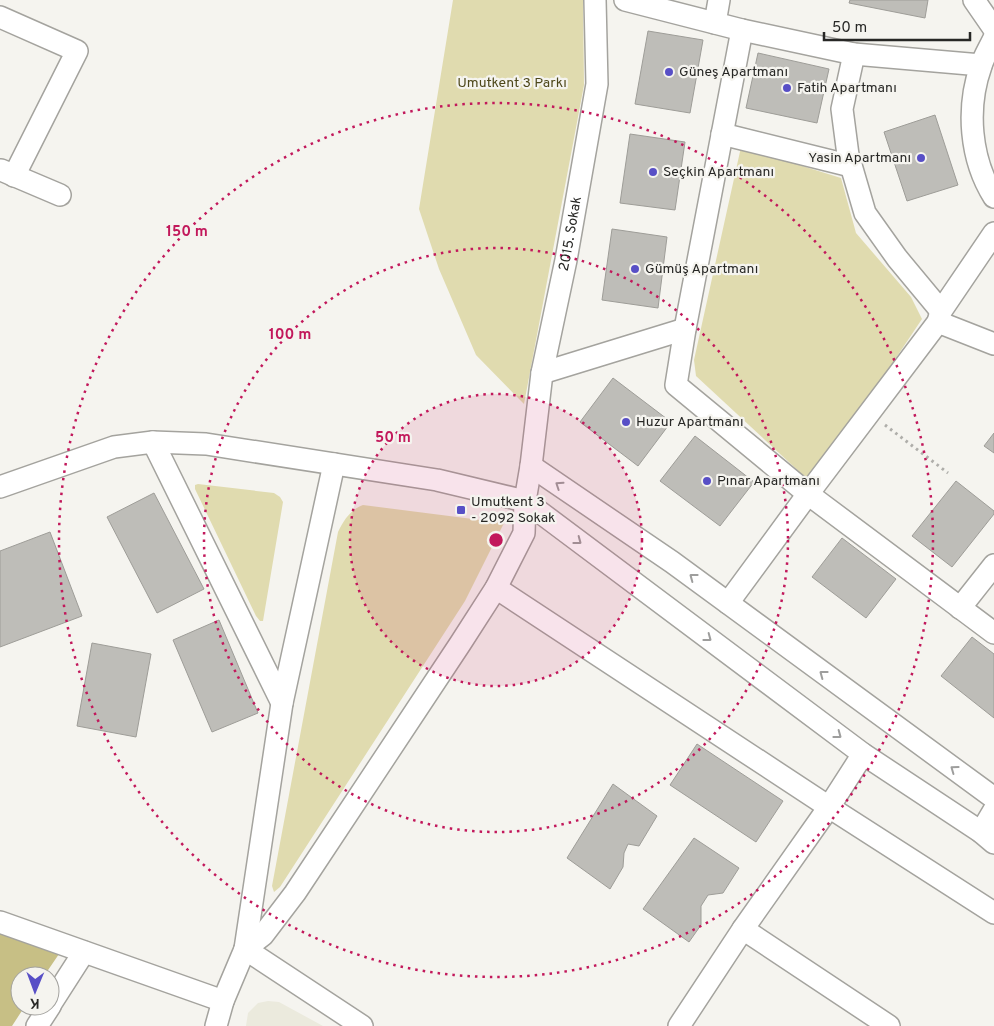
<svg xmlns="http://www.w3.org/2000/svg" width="994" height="1026" font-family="Overpass,sans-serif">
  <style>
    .built { fill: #ebeadd }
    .green { fill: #e0dbaf }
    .forest { fill: #c7bf85 }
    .building { fill: #bebdb8; stroke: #9e9d98 }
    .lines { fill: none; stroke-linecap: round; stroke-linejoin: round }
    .minor-casing { stroke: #a4a39e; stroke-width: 24 }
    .path { stroke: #afaeaa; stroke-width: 3; stroke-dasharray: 2.5 4; stroke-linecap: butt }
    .minor { stroke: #fff; stroke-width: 21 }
    .oneway { stroke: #9e9e9d }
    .ring { fill: none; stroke: #c2185b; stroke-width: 2.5; stroke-dasharray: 2.5 5 }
    .poi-dot { fill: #584fc6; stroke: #f5f4ef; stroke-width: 2 }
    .labels { text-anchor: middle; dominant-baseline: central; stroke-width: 4.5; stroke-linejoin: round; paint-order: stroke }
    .poi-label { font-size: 14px; fill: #272725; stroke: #f5f4ef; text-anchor: start }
    .park-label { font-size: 14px; fill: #4e481b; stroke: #f5f4ef }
    .street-label { font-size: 14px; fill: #272725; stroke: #f5f4ef }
    .centre { fill: #c2185b; stroke: #f5f4ef; stroke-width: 2.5 }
    .ring-label { font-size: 15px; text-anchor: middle; font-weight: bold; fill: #c2185b; stroke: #f5f4ef; stroke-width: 4.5; stroke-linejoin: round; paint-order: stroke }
  </style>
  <rect width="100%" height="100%" fill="#f5f4ef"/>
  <!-- built -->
  <path class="built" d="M268 1001 279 1002 323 1026H246L248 1013 258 1003Z"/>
  <!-- green -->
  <path class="green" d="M453 0H583L584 85 524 404 476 355 439 269 419 209Z
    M741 147 841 178 856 233 911 297 922 319 817 476 805 477 696 376 694 360Z
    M198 484 274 493 280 497 283 502 263 621H260L256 616 195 489V485Z
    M363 505 504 523 465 601 280 887 274 892 272 886 338 532C344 520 350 510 363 505Z"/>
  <!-- forest -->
  <path class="forest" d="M0 932 59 954 44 976H20V1006H25L12 1026H0Z"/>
  <!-- building -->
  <path class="building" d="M850 0H928L925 18 849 3Z
    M648 31 703 40 690 113 635 104Z
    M758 53 829 69 817 123 746 108Z
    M935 115 958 185 907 201 884 132Z
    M630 134 685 142 675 210 620 203Z
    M612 229 667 237 658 308 602 300Z
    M613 378 671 422 638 466 580 422Z
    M994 433V453L984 446Z
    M695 436 754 482 720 526 660 481Z
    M956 481 994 511V514L952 567 912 536Z
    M154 493 204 589 157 613 107 517Z
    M50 532 82 616 0 647V551Z
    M842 538 896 579 866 618 812 577Z
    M219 620 258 713 212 732 173 640Z
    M972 637 994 654V718L941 676Z
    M92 643 151 654 136 737 77 726Z
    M697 744 783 801 756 842 670 785Z
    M613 784 657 816 639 846 628 844 624 853 623 867 610 889 567 858Z
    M694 838 739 868 723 893 708 895 701 906V925L689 942 643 909Z"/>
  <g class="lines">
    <defs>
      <g id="minor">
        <path d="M625 0 742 30 854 54 981 65"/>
        <path d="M974 0 994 29"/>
        <path d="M0 17 77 51 14 176"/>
        <path d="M715 23 719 0"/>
        <path d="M742 30 685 329 676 385 808 494 994 633"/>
        <path d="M994 38C990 47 984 56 981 66 966 108 970 159 994 197"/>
        <path d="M854 54 842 109 848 155 865 213 897 258 941 311"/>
        <path d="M722 134 851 166"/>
        <path d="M1 170 60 195"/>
        <path d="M938 322 994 344"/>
        <path d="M542 373 685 329"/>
        <path d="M153 442 282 703"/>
        <path d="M531 466 672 562 994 798"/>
        <path d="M0 487 114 447 153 442 206 444 437 480 525 501 863 754 981 832 994 843"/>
        <path d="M496 588 829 807 994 913"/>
        <path d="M728 603 808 494 938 322 941 311 994 233"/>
        <path d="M960 608 994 565"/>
        <path d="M981 832 994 810"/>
        <path d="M0 922 223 1001"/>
        <path d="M743 929 889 1026"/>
        <path id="s1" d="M245 949 263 935 295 893 460 644 496 588 524 533 525 501 531 466 542 373 566 260 597 84 595 0"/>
        <path d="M245 949 362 1026"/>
        <path d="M50 1005 84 952"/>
        <path d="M37 1026 50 1006"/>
        <path d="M216 1026 223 1001 245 949 282 703 334 464"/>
        <path d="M679 1026 743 929 829 807 863 754"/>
      </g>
    </defs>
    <!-- minor casing -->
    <use href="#minor" class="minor-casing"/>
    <!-- path -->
    <path class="path" d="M885 425 948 473"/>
    <!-- minor -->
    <use href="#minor" class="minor"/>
  </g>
  <!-- one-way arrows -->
  <defs><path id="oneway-chevron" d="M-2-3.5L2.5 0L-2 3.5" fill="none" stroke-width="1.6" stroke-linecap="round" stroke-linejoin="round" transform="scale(1.25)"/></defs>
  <g class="oneway">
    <use href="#oneway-chevron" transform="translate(559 485) rotate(-146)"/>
    <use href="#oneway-chevron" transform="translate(578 541) rotate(37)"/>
    <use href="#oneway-chevron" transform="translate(693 577) rotate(-143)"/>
    <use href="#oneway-chevron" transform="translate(708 638) rotate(37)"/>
    <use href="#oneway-chevron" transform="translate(823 674) rotate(-143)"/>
    <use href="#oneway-chevron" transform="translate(838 735) rotate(37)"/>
    <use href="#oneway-chevron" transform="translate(954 769) rotate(-144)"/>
  </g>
  <!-- distance rings -->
  <circle cx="496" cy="540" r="146" fill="#c2185b" fill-opacity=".12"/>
  <g class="ring">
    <circle cx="496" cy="540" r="146"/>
    <circle cx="496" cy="540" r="292"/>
    <circle cx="496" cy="540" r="437"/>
  </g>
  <!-- markers -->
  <g class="poi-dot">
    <circle cx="669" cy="72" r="5"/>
    <circle cx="787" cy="88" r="5"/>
    <circle cx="921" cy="158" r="5"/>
    <circle cx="653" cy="172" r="5"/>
    <circle cx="635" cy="269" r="5"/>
    <circle cx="626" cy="422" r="5"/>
    <circle cx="707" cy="481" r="5"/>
    <rect x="456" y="505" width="10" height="10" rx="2.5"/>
  </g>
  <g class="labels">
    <!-- poi labels -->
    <g class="poi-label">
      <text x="679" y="72">Güneş Apartmanı</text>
      <text x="797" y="88">Fatih Apartmanı</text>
      <text x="911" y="158" text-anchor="end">Yasin Apartmanı</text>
      <text x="663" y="172">Seçkin Apartmanı</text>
      <text x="645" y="269">Gümüş Apartmanı</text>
      <text x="636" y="422">Huzur Apartmanı</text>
      <text x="717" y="481">Pınar Apartmanı</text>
      <text x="471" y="502">Umutkent 3<tspan x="471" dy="16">- 2092 Sokak</tspan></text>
    </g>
    <!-- park labels -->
    <g class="park-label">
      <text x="512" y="83">Umutkent 3 Parkı</text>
    </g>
    <!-- street labels -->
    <g class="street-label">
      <text stroke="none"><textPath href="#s1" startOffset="806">2015. Sokak</textPath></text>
    </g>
  </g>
  <circle cx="496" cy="540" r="8" class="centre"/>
  <g class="ring-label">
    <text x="187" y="236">150 m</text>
    <text x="290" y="339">100 m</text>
    <text x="393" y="442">50 m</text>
  </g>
  <!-- north arrow -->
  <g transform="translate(35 991) rotate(181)"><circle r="24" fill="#f5f4ef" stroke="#a3a29e"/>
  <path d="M0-4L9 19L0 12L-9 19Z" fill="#584fc6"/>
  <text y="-8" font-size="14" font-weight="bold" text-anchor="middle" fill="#272725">K</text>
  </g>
  <!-- scale -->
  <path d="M824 32v8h146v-8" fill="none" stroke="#272725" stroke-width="2.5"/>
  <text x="832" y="32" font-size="15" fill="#272725" stroke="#f5f4ef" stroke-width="4" paint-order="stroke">50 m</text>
</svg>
